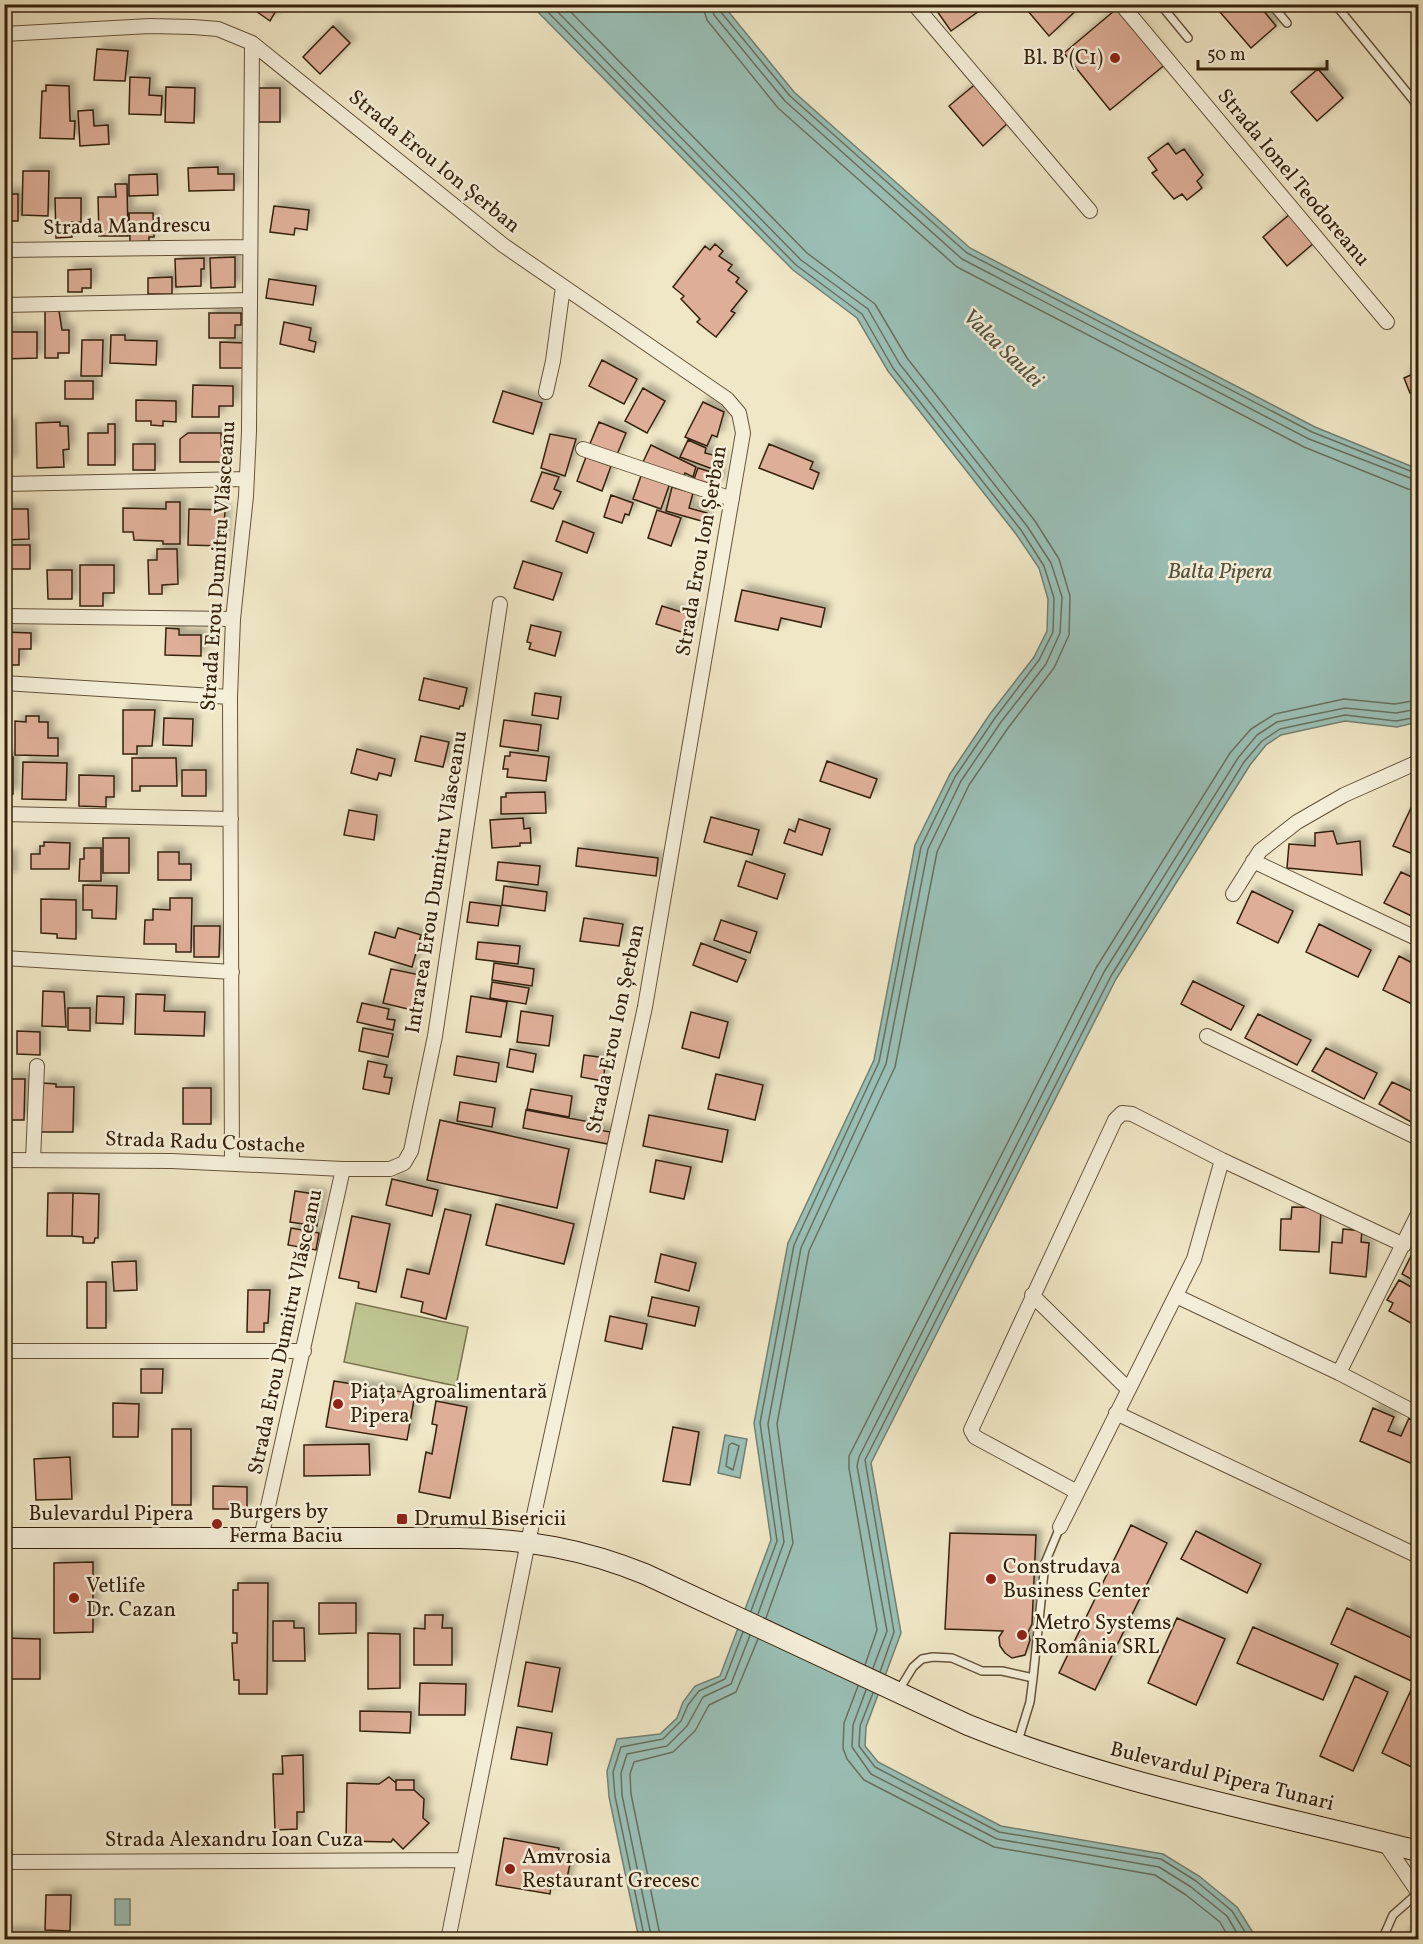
<svg xmlns="http://www.w3.org/2000/svg" width="1423" height="1944" font-family="Vollkorn,serif">
  <style>
    .green { fill: #bfc491; stroke: #7a734e; stroke-width: 1.5 }
    .water { fill: #9abfb6; stroke: #728072; stroke-width: 1.5 }
    .lines { fill: none; stroke-linecap: round; stroke-linejoin: round }
    .shore { stroke: #687060; stroke-width: 1.5 }
    .building { fill: #deae98; stroke: #35220b; stroke-width: 1.5; filter: url(#shadow) }
    .service-casing { stroke: #64533a; stroke-width: 10 }
    .minor-casing { stroke: #64533a; stroke-width: 16 }
    .secondary-casing { stroke: #35220b; stroke-width: 22 }
    .service { stroke: #f5efda; stroke-width: 7 }
    .minor { stroke: #f5efda; stroke-width: 14 }
    .secondary { stroke: #f5efda; stroke-width: 20 }
    .poi-dot { fill: #8f2418; stroke: #f5efda; stroke-width: 2 }
    .labels { text-anchor: middle; dominant-baseline: central; stroke-width: 5; stroke-linejoin: round; paint-order: stroke }
    .poi-label { font-size: 21px; fill: #35220b; stroke: #f5efda; text-anchor: start }
    .street-label { font-size: 21px; fill: #35220b; stroke: #f5efda }
    .water-label { font-size: 22px; font-style: italic; fill: #53513e; stroke: #f5efda }
  </style>
  <defs>
    <filter id="shadow"><feDropShadow dx="5.5" dy="-5.5" stdDeviation="3" flood-color="#0004"/></filter>
  </defs>
  <rect width="100%" height="100%" fill="#f0e7c6"/>
  <filter id="stains"><feTurbulence type="fractalNoise" baseFrequency=".00333" numOctaves="4"/><feColorMatrix values="0 0 0 0 .2 0 0 0 0 .09 0 0 0 0 .02 0 0 0 .5 -.17"/></filter>
  <radialGradient id="worn" r=".72"><stop offset=".6" stop-color="#630" stop-opacity="0"/><stop offset="1" stop-color="#630" stop-opacity=".3"/></radialGradient>
  <!-- green -->
  <path class="green" d="M356 1303 468 1327 456 1386 344 1362Z"/>
  <!-- water -->
  <path class="water" d="M531 5H723L794 92 970 248 1315 427 1418 469V722L1397 727 1345 721 1281 735 1266 745 1250 765 1116 979 871 1463 901 1633 866 1727 865 1746 878 1762 1001 1826 1163 1854 1199 1876 1237 1907 1257 1939H639L609 1797 607 1771 617 1739 660 1734 677 1718 683 1702 695 1686 720 1676 771 1540 754 1423 788 1243 874 1060 915 845 950 774 990 714 1034 657 1047 631 1048 599 1039 568 1016 534 888 371 857 318 793 270Z
    M725 1435 747 1439 740 1478 718 1473Z
    M115 1899H130V1925H115Z"/>
  <g class="lines">
    <!-- shore -->
    <path class="shore" d="M540 4 796 265 862 314 893 368 1021 530 1044 566 1054 598 1053 632 1039 660 995 718 955 777 921 847 879 1062 794 1245 760 1423 777 1541 751 1611
      M550 4 801 260 868 309 899 363 1027 526 1051 563 1062 597 1060 633 1046 664 1001 722 961 781 928 849 886 1064 801 1248 768 1424 784 1542 758 1614
      M563 4 807 253 875 304 907 358 1035 521 1059 559 1070 596 1069 635 1054 668 1008 728 969 785 937 852 895 1067 809 1251 777 1424 793 1543 766 1618
      M702 4 707 20 778 108 957 267 1304 447 1408 489 1418 490
      M711 4 714 15 785 101 962 259 1309 439 1418 481
      M719 4 720 11 790 96 967 253 1312 432 1418 474
      M732 1443 739 1446 733 1470 726 1466 729 1445Z
      M865 1665 877 1630 849 1468V1456L1096 968 1230 753 1251 729 1275 714 1344 699 1395 704 1418 700
      M873 1668 887 1631 857 1466 859 1457 1104 972 1238 758 1257 735 1277 722 1345 708 1396 713 1418 709
      M880 1672 894 1632 865 1460 1111 976 1244 762 1262 741 1280 729 1345 715 1396 721 1418 717
      M858 1686 844 1723 843 1748 847 1759 864 1780 994 1847 1155 1875 1186 1895 1220 1922 1230 1940
      M866 1690 853 1725 852 1747 871 1774 997 1839 1159 1867 1191 1887 1227 1916 1241 1940
      M873 1693 860 1726 859 1746 875 1767 999 1832 1161 1859 1196 1881 1232 1911 1250 1940
      M645 1940 615 1796 613 1772 621 1747 663 1739 681 1721 688 1705 699 1691 725 1679 743 1632
      M652 1940 622 1795 621 1773 627 1754 667 1746 687 1726 703 1697 731 1684 750 1635
      M661 1940 631 1794 630 1774 634 1762 673 1752 695 1731 709 1705 736 1692 758 1639"/>
  </g>
  <!-- building -->
  <path class="building" d="M246 4H280L270 21Z
    M932 4H975L979 11 951 31Z
    M1022 4H1083L1049 36Z
    M1213 4H1258L1276 26 1251 48Z
    M1120 6 1167 63 1110 110 1064 53Z
    M333 26 350 43 320 74 303 57Z
    M97 49 128 51 125 81 94 80Z
    M1318 69 1343 98 1317 121 1291 92Z
    M130 77 150 78 149 95 162 96 161 115 129 114Z
    M978 82 1010 121 983 146 949 106Z
    M46 85 69 86 70 121H75L74 139 40 138 42 91H46Z
    M166 87 195 88 194 123 165 122Z
    M259 88H280V122H259Z
    M93 110 94 126 108 125 109 144 80 146 78 111Z
    M1168 143 1176 154 1184 149 1203 175 1197 181 1202 188 1187 200 1182 194 1174 199 1152 173 1157 170 1148 158Z
    M218 167V174H234V190L189 191 188 168Z
    M23 171H49L48 216 22 215Z
    M157 174 158 195 129 196V175Z
    M115 184H127L128 236H99L98 197H116Z
    M4 194H18V221H4Z
    M55 198H81V222H72V237L56 238Z
    M274 206 309 210 307 230 295 228 294 235 270 232Z
    M129 213H153L154 237H149V241L130 242Z
    M1290 214 1314 243 1287 266 1263 237Z
    M715 244 723 251 719 256 732 265 728 270 739 278 736 282 747 291 731 311 735 313 716 337 697 322 700 319 681 299 684 296 673 287 705 246 710 250Z
    M235 257V287L211 288 210 258Z
    M204 258V269H201V286L176 287 175 259Z
    M91 269V288H82V292H68V270Z
    M172 277V294H148V278Z
    M269 279 316 286 313 305 266 298Z
    M45 311H59L62 330H69V353H58V358H45Z
    M209 313H241V325H235V338H209Z
    M4 320 7 332H37V358L4 359Z
    M284 322 311 328 309 340 316 342 314 352 280 344Z
    M111 335H125V340L157 341 156 365 110 363Z
    M82 340H103L102 376H81Z
    M220 342 244 343V368H220Z
    M602 360 637 379 624 404 589 386Z
    M1418 372V390L1410 393 1404 378Z
    M65 381H93V399H65Z
    M193 385 233 386V406H219V417H192Z
    M643 388 665 401 647 433 625 421Z
    M503 391 542 403 533 434 493 422Z
    M136 400 176 401V422L163 421V426L151 425V421H136Z
    M703 402 724 412 717 437 712 435 707 446 685 437Z
    M60 422V426H68L69 449 63 450 64 467 37 468 36 423Z
    M599 422 626 433 616 457 589 446Z
    M4 424H10L11 462H4Z
    M108 424H115V465H88V433H108Z
    M188 433H221L222 462H180V439Z
    M550 434 576 439 565 476 541 468Z
    M688 440 706 448 705 453 721 457 718 471 680 457Z
    M133 444H155V470H133Z
    M769 444 813 462 810 469 819 473 813 489 759 468Z
    M651 445 696 467 693 477 685 473 683 478 643 462Z
    M586 457 611 466 602 491 577 481Z
    M698 468 721 475 717 486 694 479Z
    M542 472 559 477 554 489 561 492 553 509 531 501Z
    M642 473 670 483 661 509 633 499Z
    M672 487 693 493 689 508 707 513 705 522 666 511Z
    M611 495 633 503 629 515 625 514 622 523 604 517Z
    M166 502H180V544H163V541L134 540 133 532H123V508L166 509Z
    M4 506 8 509H28L29 539 4 540Z
    M189 509 225 510 223 546 188 545Z
    M657 510 681 518 671 546 648 538Z
    M563 521 594 533 587 553 556 541Z
    M4 545H30V569H4Z
    M157 549H177L178 584 162 585V594H149L148 560H157Z
    M523 561 562 573 553 600 514 588Z
    M80 565H114V593H103V606H80Z
    M47 570H72V599H48Z
    M742 590 825 608 821 627 781 618 778 630 735 621Z
    M662 606 694 616 688 634 656 624Z
    M531 625 561 632 555 656 529 649 531 643 527 642Z
    M166 628 179 629V635H201V656L165 655Z
    M4 632 31 633V649H19V665H4Z
    M424 678 467 688 463 706H460L459 709 419 700Z
    M535 693 561 697 558 719 532 715Z
    M123 710H155L152 746H137V754H123Z
    M26 716H39V722H48V738H58V756L15 755V721L26 722Z
    M164 718 193 719 192 746 163 745Z
    M504 720 541 725 538 751 500 746Z
    M421 736 449 742 443 767 415 761Z
    M357 749 395 759 391 776 379 773 377 780 351 773Z
    M510 752 549 757 546 781 507 777 508 769H503L505 756H510Z
    M4 757H13V794H4Z
    M132 758H176L177 786H140V791H132Z
    M827 761 877 779 870 798 820 781Z
    M23 762 67 763 66 800 22 799Z
    M182 770H206V796H182Z
    M79 775 114 776V797H106V807L79 806Z
    M545 792 546 813 501 814V797H506V793Z
    M1411 808 1418 812V856L1393 846Z
    M349 810 377 815 374 840 344 835Z
    M711 817 759 830 752 855 704 842Z
    M523 818 524 829 530 828 531 843H520V846L492 848 490 820Z
    M799 819 830 829 822 855 784 843 789 829 795 832Z
    M1333 831 1337 844 1360 841 1362 875 1287 868 1289 844 1315 846V833Z
    M103 838H129V873H103Z
    M44 842 70 843 69 869H31V854H40V846H44Z
    M84 848H101V881H79L80 859H84Z
    M578 848 658 858 656 876 576 866Z
    M158 852H179V864H191V880H158Z
    M4 856H11V877H4Z
    M746 861 785 874 777 899 738 886Z
    M498 862 540 866 538 885 496 880Z
    M1401 872 1418 880V919L1384 903Z
    M83 885 117 886 116 919 92 918V910H83Z
    M504 886 547 892 545 911 502 905Z
    M1252 891 1293 911 1278 943 1237 923Z
    M170 898H192L191 952H176V944H144L145 920H153V909L170 910Z
    M41 899 76 900V939L57 938V934L41 933Z
    M470 902 501 906 498 926 467 922Z
    M584 918 623 924 619 946 580 941Z
    M721 920 757 932 750 953 714 940Z
    M1319 924 1371 950 1358 977 1306 952Z
    M194 926H220L219 957H194Z
    M398 928 421 935 412 967 369 954 375 932 395 938Z
    M478 942 520 946 518 964 476 959Z
    M701 943 746 960 737 982 693 965Z
    M1399 956 1418 966V1007L1383 990Z
    M494 963 534 969 532 986 492 980Z
    M391 969 420 975 412 1010 383 1003Z
    M1193 981 1244 1006 1231 1030 1181 1004Z
    M492 982 529 988 526 1004 490 998Z
    M43 991 64 992 66 1027 42 1026Z
    M136 994 165 995 164 1011 205 1012 204 1036 135 1034Z
    M97 996 124 997 123 1024 96 1023Z
    M471 996 507 1002 501 1037 466 1032Z
    M362 1003 389 1009 387 1019 395 1020 393 1030 357 1022Z
    M68 1008H90V1031L68 1030Z
    M521 1011 553 1016 549 1046 517 1042Z
    M691 1012 728 1022 719 1058 682 1048Z
    M1258 1014 1311 1040 1297 1065 1245 1038Z
    M363 1028 393 1034 388 1057 359 1051Z
    M17 1031 40 1032V1055L17 1054Z
    M1326 1048 1377 1073 1364 1099 1312 1071Z
    M510 1049 536 1054 533 1072 507 1067Z
    M584 1055 606 1058 603 1081 581 1077Z
    M457 1056 499 1063 496 1082 454 1075Z
    M368 1061 387 1065 384 1077 392 1078 389 1094 363 1089Z
    M716 1074 763 1085 755 1120 708 1109Z
    M8 1079H25L24 1120H7Z
    M1392 1082 1418 1094V1126L1379 1104Z
    M43 1083 56 1084V1087H74L73 1132H39Z
    M183 1088H211V1124H183Z
    M531 1089 572 1096 569 1117 527 1109Z
    M460 1102 495 1108 492 1127 457 1121Z
    M526 1110 590 1122 589 1128 610 1132 608 1144 523 1128Z
    M649 1115 728 1130 722 1162 643 1146Z
    M440 1120 569 1149 557 1208 427 1180Z
    M656 1160 691 1167 684 1199 650 1192Z
    M392 1179 438 1190 432 1216 386 1205Z
    M295 1191 321 1195 317 1226 290 1222Z
    M48 1193H73L72 1236H47Z
    M73 1193 99 1194 98 1238H95L94 1243H83V1237L72 1236Z
    M496 1204 574 1224 564 1264 486 1245Z
    M1292 1207 1321 1208 1319 1252 1280 1250 1281 1219H1291Z
    M445 1209 471 1215 446 1319 421 1312 423 1302 401 1297 407 1269 429 1274Z
    M352 1216 390 1224 376 1292 358 1288 359 1282 339 1278Z
    M291 1228 319 1233 316 1250 288 1245Z
    M1343 1229 1362 1231 1361 1242 1369 1243 1366 1277 1330 1273 1332 1242 1342 1243Z
    M1417 1244 1418 1245V1283L1402 1274Z
    M661 1254 696 1263 689 1291 655 1282Z
    M136 1261 137 1290 114 1291 112 1262Z
    M1399 1280 1418 1291V1327L1389 1311 1393 1303 1387 1300Z
    M87 1282H106V1328H87Z
    M248 1290H270L268 1323H264V1332H247Z
    M652 1297 699 1307 695 1326 648 1316Z
    M610 1316 647 1324 642 1349 605 1341Z
    M141 1369H163L162 1393H141Z
    M334 1381 415 1394 407 1440 326 1427Z
    M436 1401 467 1407 450 1498 419 1492 426 1452 432 1454 437 1425 432 1424Z
    M113 1403 139 1404 138 1437H113Z
    M1373 1408 1394 1417 1388 1431 1401 1436 1409 1418 1418 1422V1457L1415 1465 1360 1441Z
    M673 1427 699 1432 690 1485 663 1481Z
    M172 1429H191V1505H172Z
    M369 1444 370 1475 304 1476V1445Z
    M70 1457 72 1499 36 1500 34 1459Z
    M213 1486 247 1487V1509H213Z
    M1131 1525 1167 1543 1095 1690 1059 1673Z
    M1196 1531 1261 1564 1247 1593 1181 1559Z
    M950 1533 1036 1535 1032 1624 1028 1632 1030 1640 1025 1655 1012 1658 1005 1653 1000 1646 999 1637 1003 1631 945 1629Z
    M93 1562V1632L54 1633V1563Z
    M238 1583H268L267 1694H239V1680H234L232 1643H237V1633H233V1590H238Z
    M319 1603H356V1633L319 1634Z
    M1347 1608 1418 1641V1684L1331 1644Z
    M425 1615H443L442 1628H452V1665H414V1628L425 1629Z
    M1177 1618 1225 1639 1196 1705 1148 1683Z
    M273 1621H294V1628H304L305 1661H273Z
    M1253 1627 1338 1664 1323 1700 1237 1663Z
    M368 1633 400 1634V1688L368 1689Z
    M4 1638 40 1639V1679H4Z
    M526 1662 560 1668 552 1712 518 1706Z
    M1355 1676 1388 1692 1353 1771 1320 1756Z
    M420 1683 466 1684 465 1715H419Z
    M1412 1688 1418 1691V1770L1382 1753Z
    M360 1711 411 1712 410 1733 360 1731Z
    M517 1727 552 1733 547 1765 511 1759Z
    M303 1755 304 1812H297V1829L275 1830 273 1774H283L282 1756Z
    M389 1777 396 1783V1790H414L424 1799 423 1818 429 1823 403 1849 393 1839 391 1842 346 1841 347 1783 379 1784Z
    M396 1780H414V1790H396Z
    M504 1838 559 1848 557 1857 571 1859 565 1888 551 1886 550 1894 496 1885Z
    M46 1895H71L70 1931 45 1930Z
    M1418 1927V1940H1400Z
    M4 1933 36 1934 41 1940H4Z"/>
  <g class="lines">
    <defs>
      <path id="service" d="M1160 4 1188 38
        M1271 4 1287 23
        M1335 4 1418 106
        M1033 1678 1045 1563 1060 1527
        M899 1690 913 1667 922 1659 933 1657 952 1658 982 1671H1002L1033 1678 1030 1702 1018 1741
        M1382 1940 1393 1915 1418 1893"/>
      <path id="minor" d="M914 4 1090 211
        M1121 4 1387 322
        M4 34 150 26 193 27 218 29 252 43 503 245 727 399 739 413 743 433 645 1007 528 1542 448 1940
        M4 250 249 247
        M4 305 250 300
        M546 392 553 361 563 287
        M583 449 732 499
        M4 484 247 479
        M4 616 233 619
        M4 683 230 697
        M4 814 231 819
        M1253 861 1418 939
        M1233 894 1260 851 1297 822 1344 795 1418 762
        M4 958 232 972
        M1207 1036 1418 1138
        M4 1160 172 1161 343 1169H390L404 1163 411 1151 435 1036 500 604
        M33 1160 37 1066
        M232 1163 230 697 233 619 246 496 249 431 252 43
        M1032 1295 1128 1389
        M1176 1296 1339 1373 1418 1414
        M4 1351H304
        M1339 1373 1418 1214
        M1116 1413 1418 1556
        M1077 1492 975 1437 971 1430 1115 1120 1122 1113 1132 1114 1222 1160 1404 1245
        M1060 1527 1194 1259 1222 1160
        M261 1538 343 1169
        M1384 1842 1418 1892
        M4 1862 464 1860"/>
      <path id="secondary" d="M4 1538H460C527 1539 583 1549 645 1574L968 1725C1113 1784 1267 1812 1418 1851"/>
    </defs>
    <!-- service casing -->
    <use href="#service" class="service-casing"/>
    <!-- minor casing -->
    <use href="#minor" class="minor-casing"/>
    <!-- secondary casing -->
    <use href="#secondary" class="secondary-casing"/>
    <!-- service -->
    <use href="#service" class="service"/>
    <!-- minor -->
    <use href="#minor" class="minor"/>
    <!-- secondary -->
    <use href="#secondary" class="secondary"/>
  </g>
  <!-- markers -->
  <g class="poi-dot">
    <circle cx="1115" cy="58" r="6"/>
    <circle cx="338" cy="1404" r="6"/>
    <rect x="396" y="1513" width="12" height="12" rx="3"/>
    <circle cx="217" cy="1524" r="6"/>
    <circle cx="991" cy="1579" r="6"/>
    <circle cx="74" cy="1598" r="6"/>
    <circle cx="1022" cy="1635" r="6"/>
    <circle cx="510" cy="1869" r="6"/>
  </g>
  <g class="labels">
    <!-- poi labels -->
    <g class="poi-label">
      <text x="1103" y="58" text-anchor="end">Bl. B (C1)</text>
      <text x="350" y="1392">Piața Agroalimentară<tspan x="350" dy="24">Pipera</tspan></text>
      <text x="229" y="1512">Burgers by<tspan x="229" dy="24">Ferma Baciu</tspan></text>
      <text x="414" y="1519">Drumul Bisericii</text>
      <text x="1003" y="1567">Construdava<tspan x="1003" dy="24">Business Center</tspan></text>
      <text x="86" y="1586">Vetlife<tspan x="86" dy="24">Dr. Cazan</tspan></text>
      <text x="1034" y="1623">Metro Systems<tspan x="1034" dy="24">România SRL</tspan></text>
      <text x="522" y="1857">Amvrosia<tspan x="522" dy="24">Restaurant Grecesc</tspan></text>
    </g>
    <!-- street labels -->
    <g class="street-label">
      <text transform="translate(434 162) rotate(39)">Strada Erou Ion Șerban</text>
      <text transform="translate(1293 178) rotate(50)">Strada Ionel Teodoreanu</text>
      <text transform="translate(127 227) rotate(-1)">Strada Mandrescu</text>
      <text transform="translate(702 551) rotate(-80)">Strada Erou Ion Șerban</text>
      <text transform="translate(219 566) rotate(-86)">Strada Erou Dumitru Vlăsceanu</text>
      <text transform="translate(437 882) rotate(-81)">Intrarea Erou Dumitru Vlăsceanu</text>
      <text transform="translate(616 1029) rotate(-78)">Strada Erou Ion Șerban</text>
      <text transform="translate(205 1143) rotate(2)">Strada Radu Costache</text>
      <text transform="translate(286 1332) rotate(-78)">Strada Erou Dumitru Vlăsceanu</text>
      <text x="111" y="1514">Bulevardul Pipera</text>
      <text transform="translate(1222 1777) rotate(14)">Bulevardul Pipera Tunari</text>
      <text x="234" y="1840">Strada Alexandru Ioan Cuza</text>
    </g>
    <!-- water labels -->
    <g class="water-label">
      <text transform="translate(1002 349) rotate(44)">Valea Saulei</text>
      <text x="1220" y="572">Balta Pipera</text>
    </g>
  </g>
  <!-- margin -->
  <rect width="1423" height="1944" fill="none" stroke="#f0e7c6" stroke-width="24"/>
  <rect x="6" y="6" width="1411" height="1932" fill="none" stroke="#35220b" stroke-width="3"/>
  <rect x="12" y="12" width="1399" height="1920" fill="none" stroke="#35220b" stroke-width="1.5"/>
  <!-- scale -->
  <path d="M1198 60v9h129v-9" fill="none" stroke="#35220b" stroke-width="3"/>
  <text x="1207" y="60" font-size="18" fill="#35220b" stroke="#f5efda" stroke-width="4.5" paint-order="stroke">50 m</text>
  <rect width="100%" height="100%" filter="url(#stains)"/>
  <rect width="100%" height="100%" fill="url(#worn)"/>
</svg>
